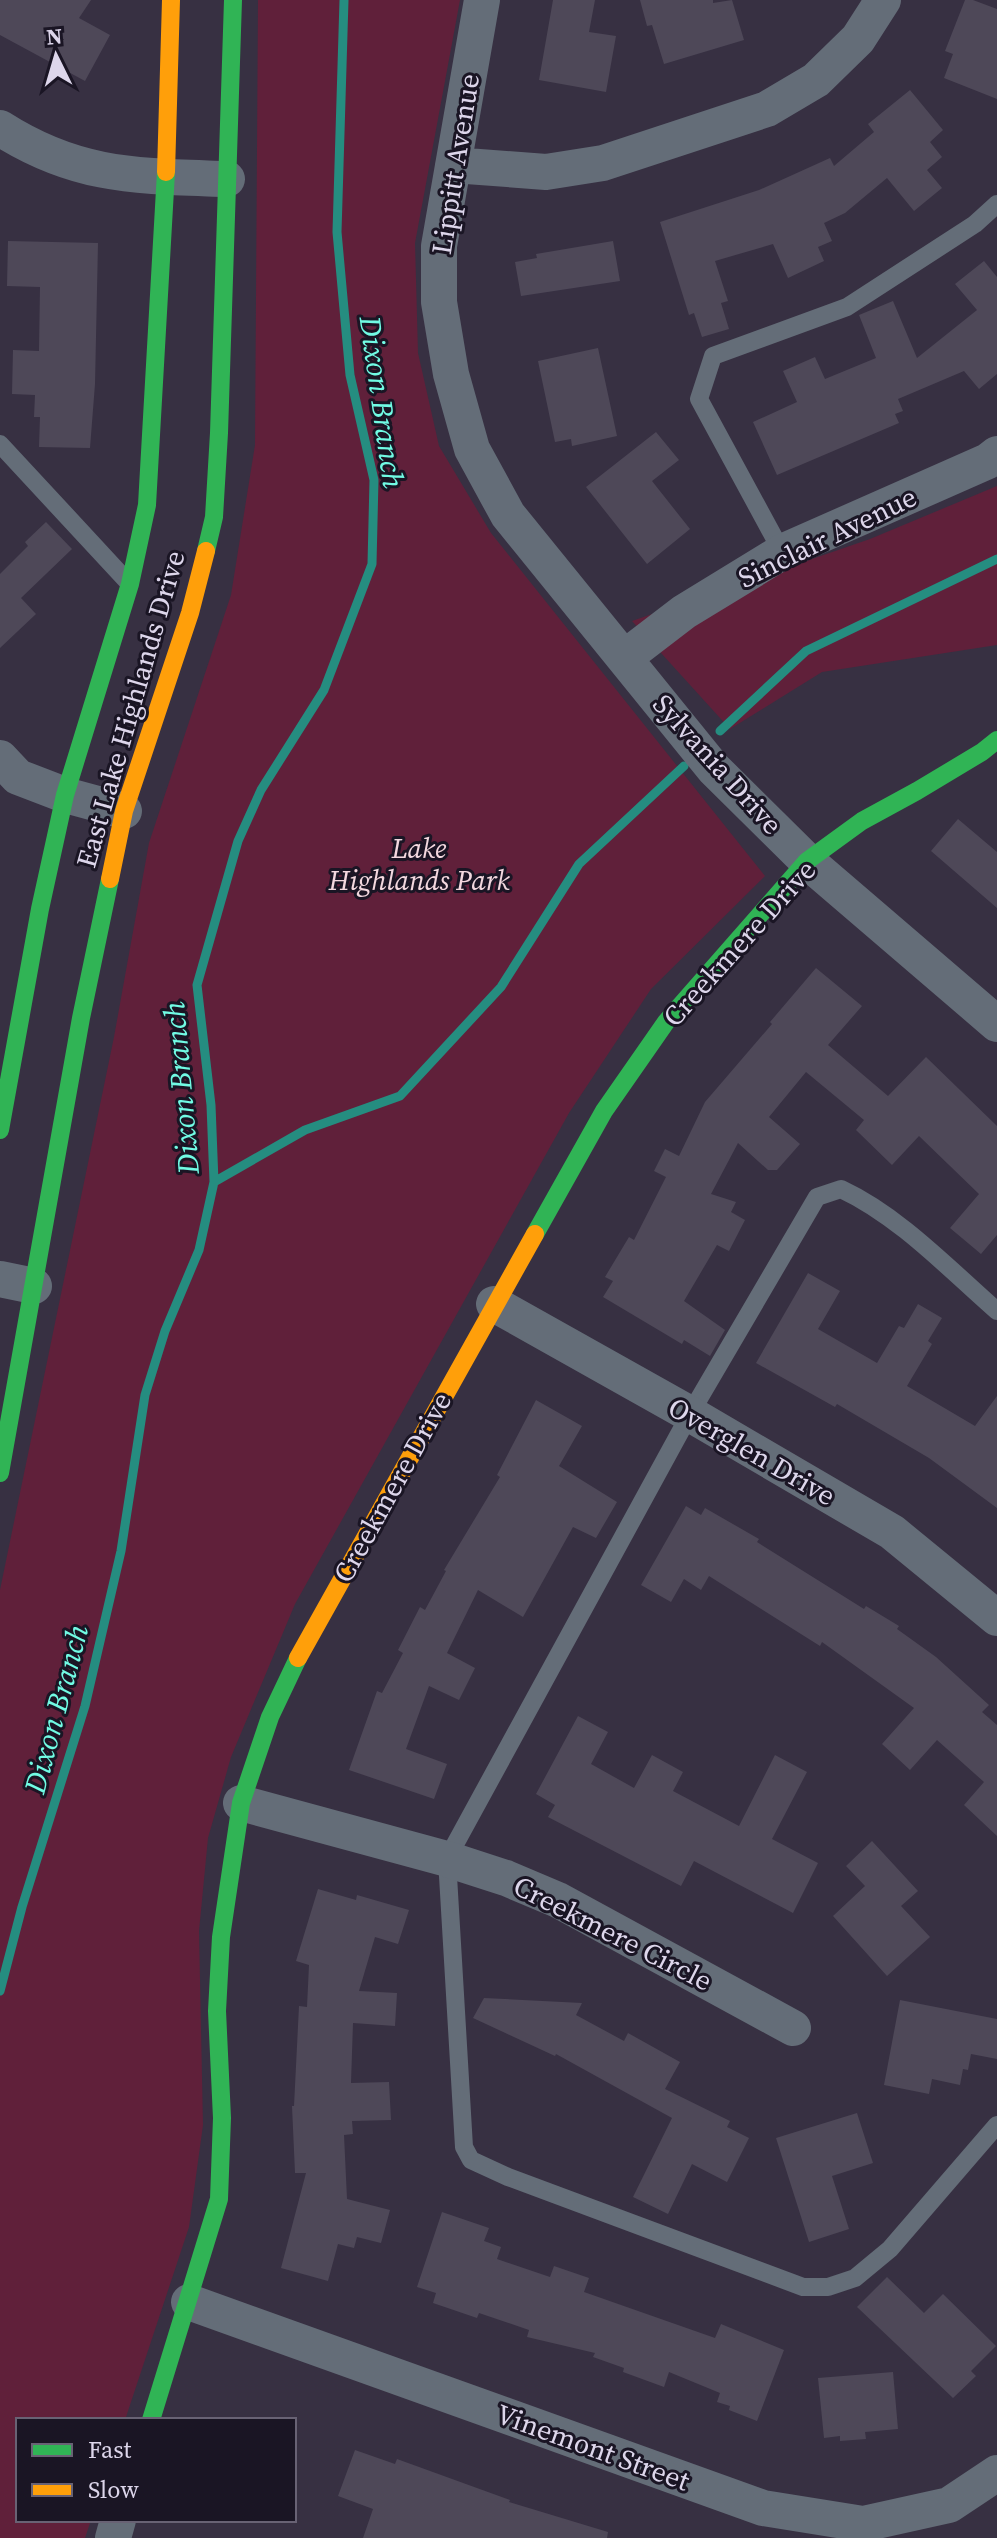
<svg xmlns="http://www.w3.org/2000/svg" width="997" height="2538" font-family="'Source Serif 4',serif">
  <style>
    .green { fill: #60203a }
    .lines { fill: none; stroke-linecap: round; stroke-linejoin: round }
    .stream { stroke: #258d80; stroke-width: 9 }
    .building { fill: #4e4858 }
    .lane { stroke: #646d78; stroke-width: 18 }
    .street { stroke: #646d78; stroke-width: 36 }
    .fast { stroke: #30b455; stroke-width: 18 }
    .slow { stroke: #ff9f0a; stroke-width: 18 }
    .labels { text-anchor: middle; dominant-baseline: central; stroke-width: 6; stroke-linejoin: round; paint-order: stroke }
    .street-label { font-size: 28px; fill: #ddd6eb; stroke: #1a1524 }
    .park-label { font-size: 28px; font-style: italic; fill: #f3d8df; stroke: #1a1524 }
    .water-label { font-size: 30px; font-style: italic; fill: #71fbe4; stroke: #1a1524 }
  </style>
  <rect width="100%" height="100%" fill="#373042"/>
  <!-- green -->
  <path class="green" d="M258 0H460L415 243 418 353 439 446 491 533 765 876 651 989 569 1113 295 1604 231 1757 208 1838 199 1931 203 2125 189 2227 125 2420H18V2520H91L85 2538H0V1590L114 1037 149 843 231 595 255 445Z
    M997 486V645L822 672 730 729 632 621 870 539Z"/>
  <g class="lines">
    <!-- stream -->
    <path class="stream" d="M720 731 806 651 997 559
      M214 1182 305 1130 400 1096 501 987 579 864 684 766
      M0 1991 22 1907 85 1706 121 1551 145 1395 165 1331 199 1250 214 1182 211 1105 197 985 238 841 261 790 324 690 372 564 374 480 350 375 337 232 344 0"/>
  </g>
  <!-- building -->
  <path class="building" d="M0 0H91L79 18 110 35 85 81 0 35Z
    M553 0H595L589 32 616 36 606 92 539 80Z
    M640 0H713V3L732 0 744 40 664 64 652 25 647 26Z
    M965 0H973L997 9V99L944 78 953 54 945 51Z
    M910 90 943 130 930 142 942 157 927 170 942 188 914 211 887 178 845 213 824 223 832 241 818 247 824 261 788 278 773 244 715 261 728 301 721 303 729 329 702 337 694 313 689 315 660 222 759 190 830 158 834 166 874 132 868 124Z
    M8 241 98 243 95 384 90 448 39 447 40 417H34L35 395 12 394 13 350 39 351 40 287 7 286Z
    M613 241 620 281 521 296 515 262 537 258 536 254Z
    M984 261 997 277V374L979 389 964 371 898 399 903 411 895 414 899 423 777 475 753 422 797 402 783 371 815 357 825 379 876 358 859 315 893 301 917 358 977 310 955 284Z
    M598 348 617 436 572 446 571 439 555 442 538 361Z
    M656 432 679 460 652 481 690 529 647 564 586 487Z
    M46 522 72 549 21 598 36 614 0 648V574L28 546 25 542Z
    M958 819 997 852V908L931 851Z
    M816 968 862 1006 828 1045 888 1096 926 1057 997 1126V1235L981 1254 950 1228 979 1194 919 1136 892 1165 856 1130 864 1120 806 1072 769 1117 800 1144 777 1170H768L738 1143 711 1194 736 1202 731 1212 745 1220 729 1251 717 1245 684 1301 725 1330 710 1356 684 1340 682 1344 603 1297 613 1281 605 1277 629 1237 634 1240 666 1177 654 1171 665 1149 679 1156 705 1102 772 1024 770 1022Z
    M808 1273 840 1291 818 1329 877 1363 899 1326 904 1328 918 1304 942 1318 928 1341 932 1344 907 1386 975 1426 997 1396V1508L929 1458 837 1404 835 1407 756 1363Z
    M536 1400 582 1426 559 1466 617 1502 596 1538 573 1527 523 1617 478 1590 447 1653 475 1668 459 1700 429 1686 406 1749 447 1764 434 1799 349 1770 377 1691 382 1693 403 1653 398 1650 420 1607 425 1610 446 1571 444 1570 500 1477 497 1475Z
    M686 1506 701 1515 705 1508 759 1539 757 1542 864 1609 866 1606 899 1626 897 1629 936 1657 989 1705 982 1712 997 1725V1836L964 1805 984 1782 937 1740 910 1770 882 1744 914 1708 822 1642 820 1646 709 1576 701 1590 684 1579 671 1602 641 1585Z
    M578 1716 608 1732 591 1764 634 1788 652 1755 683 1772 673 1791 739 1826 775 1755 807 1772 772 1839 818 1863 793 1913 694 1861 681 1886 548 1817 555 1805 536 1794Z
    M872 1841 918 1891 901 1906 930 1937 887 1976 833 1916 865 1886 846 1866Z
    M318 1889 356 1900 357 1895 409 1910 398 1944 375 1937 359 1991 397 1993 395 2026 353 2023 351 2083 389 2082 391 2120 352 2121 353 2134 344 2135 347 2199 390 2210 381 2243 357 2237 354 2248 338 2244 328 2281 281 2268 306 2173H295L292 2106H294L299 2006 307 2007 309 1965 296 1961Z
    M484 1998 582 2003 576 2015 624 2041 628 2033 680 2062 665 2089 730 2121 727 2127 749 2138 727 2182 692 2164 668 2214 633 2197 672 2118 556 2054 555 2056 473 2018Z
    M900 2000 997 2019V2059L971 2054 968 2070 963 2069 960 2085 932 2079 929 2094 884 2085Z
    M857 2113 873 2163 832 2176 849 2229 809 2242 776 2138Z
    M442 2212 489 2228 484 2241 501 2247 497 2259 550 2277 554 2266 589 2278 584 2292 715 2338 721 2324 784 2350 757 2421 729 2410 730 2406 717 2402 720 2393 669 2372 664 2387 623 2372 624 2368 593 2357 595 2353 527 2337 529 2330 479 2313 477 2318 433 2303 436 2293 417 2287Z
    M887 2277 924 2313 943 2294 996 2346 971 2371 976 2376 953 2398 857 2307Z
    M893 2372 898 2429 865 2432 866 2439 840 2441V2436L824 2438 818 2378Z
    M355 2450 395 2464 397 2459 510 2500 509 2502 608 2532 607 2538H363L373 2509 338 2496Z"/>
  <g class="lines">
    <!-- lane -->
    <path class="lane" d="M0 444 126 580
      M782 552 699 399 713 356 847 307 975 224 997 204
      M997 1311C949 1269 899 1216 841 1189L817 1197 690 1414 447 1859 464 2147 471 2160 508 2177 803 2287H828L855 2278 890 2249 997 2125"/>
    <!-- street -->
    <path class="street" d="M482 0 439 246V302L451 374 472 449 508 515 714 769 807 861 997 1024
      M0 128C78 178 139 176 227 179
      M453 165 546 172 603 163 767 109 816 80 858 39 883 0
      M624 658 684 612 782 552 988 461 997 454
      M0 758 18 777 65 795 124 811
      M0 1279 34 1286
      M494 1304 690 1414 892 1532 997 1618
      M241 1803 447 1859 506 1878 558 1900 793 2028
      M189 2302 763 2508 863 2524 949 2505 997 2473
      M113 2538 118 2520"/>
    <!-- fast -->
    <path class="fast" d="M206 551 214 517 219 433 233 0
      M0 1130 40 909 65 795 130 584 147 505 166 172
      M535 1234 604 1111 666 1022 807 861 862 821 917 791 982 752 997 740
      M0 1473 81 1018 110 879
      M151 2420 219 2199 222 2118 217 2011 221 1937 241 1803 270 1717 298 1658"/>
    <!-- slow -->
    <path class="slow" d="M166 172 171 0
      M110 879 124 811 190 613 206 551
      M298 1658 535 1234"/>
  </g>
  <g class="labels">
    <!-- street labels -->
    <g class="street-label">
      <text transform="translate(455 164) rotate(-81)">Lippitt Avenue</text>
      <text transform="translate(827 537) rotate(-26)">Sinclair Avenue</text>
      <text transform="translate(130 709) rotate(-74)">East Lake Highlands Drive</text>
      <text transform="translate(718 764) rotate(48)">Sylvania Drive</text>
      <text transform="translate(739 943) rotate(-48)">Creekmere Drive</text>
      <text transform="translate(752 1451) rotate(30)">Overglen Drive</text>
      <text transform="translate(392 1487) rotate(-61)">Creekmere Drive</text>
      <text transform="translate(613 1933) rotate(27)">Creekmere Circle</text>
      <text transform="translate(593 2447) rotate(20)">Vinemont Street</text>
    </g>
    <!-- park labels -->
    <g class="park-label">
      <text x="419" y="848">Lake<tspan x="419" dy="32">Highlands Park</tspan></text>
    </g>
    <!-- water labels -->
    <g class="water-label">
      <text transform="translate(382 402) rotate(82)">Dixon Branch</text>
      <text transform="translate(181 1088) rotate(-95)">Dixon Branch</text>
      <text transform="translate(56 1709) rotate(-75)">Dixon Branch</text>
    </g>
  </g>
  <!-- legend -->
  <rect x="16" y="2418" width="280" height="104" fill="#1a1524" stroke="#686274" stroke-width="2"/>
  <rect x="32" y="2444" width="40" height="12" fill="#30b455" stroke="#686274" stroke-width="2"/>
  <text x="88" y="2458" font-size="24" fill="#ddd6eb">Fast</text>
  <rect x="32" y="2484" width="40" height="12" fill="#ff9f0a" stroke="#686274" stroke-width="2"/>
  <text x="88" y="2498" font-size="24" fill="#ddd6eb">Slow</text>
  <!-- north arrow -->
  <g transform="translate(56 56) rotate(355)" stroke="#1a1524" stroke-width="6" paint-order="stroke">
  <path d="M0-6L14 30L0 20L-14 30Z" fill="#ddd6eb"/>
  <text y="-12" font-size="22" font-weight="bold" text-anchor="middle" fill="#ddd6eb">N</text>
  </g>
</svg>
